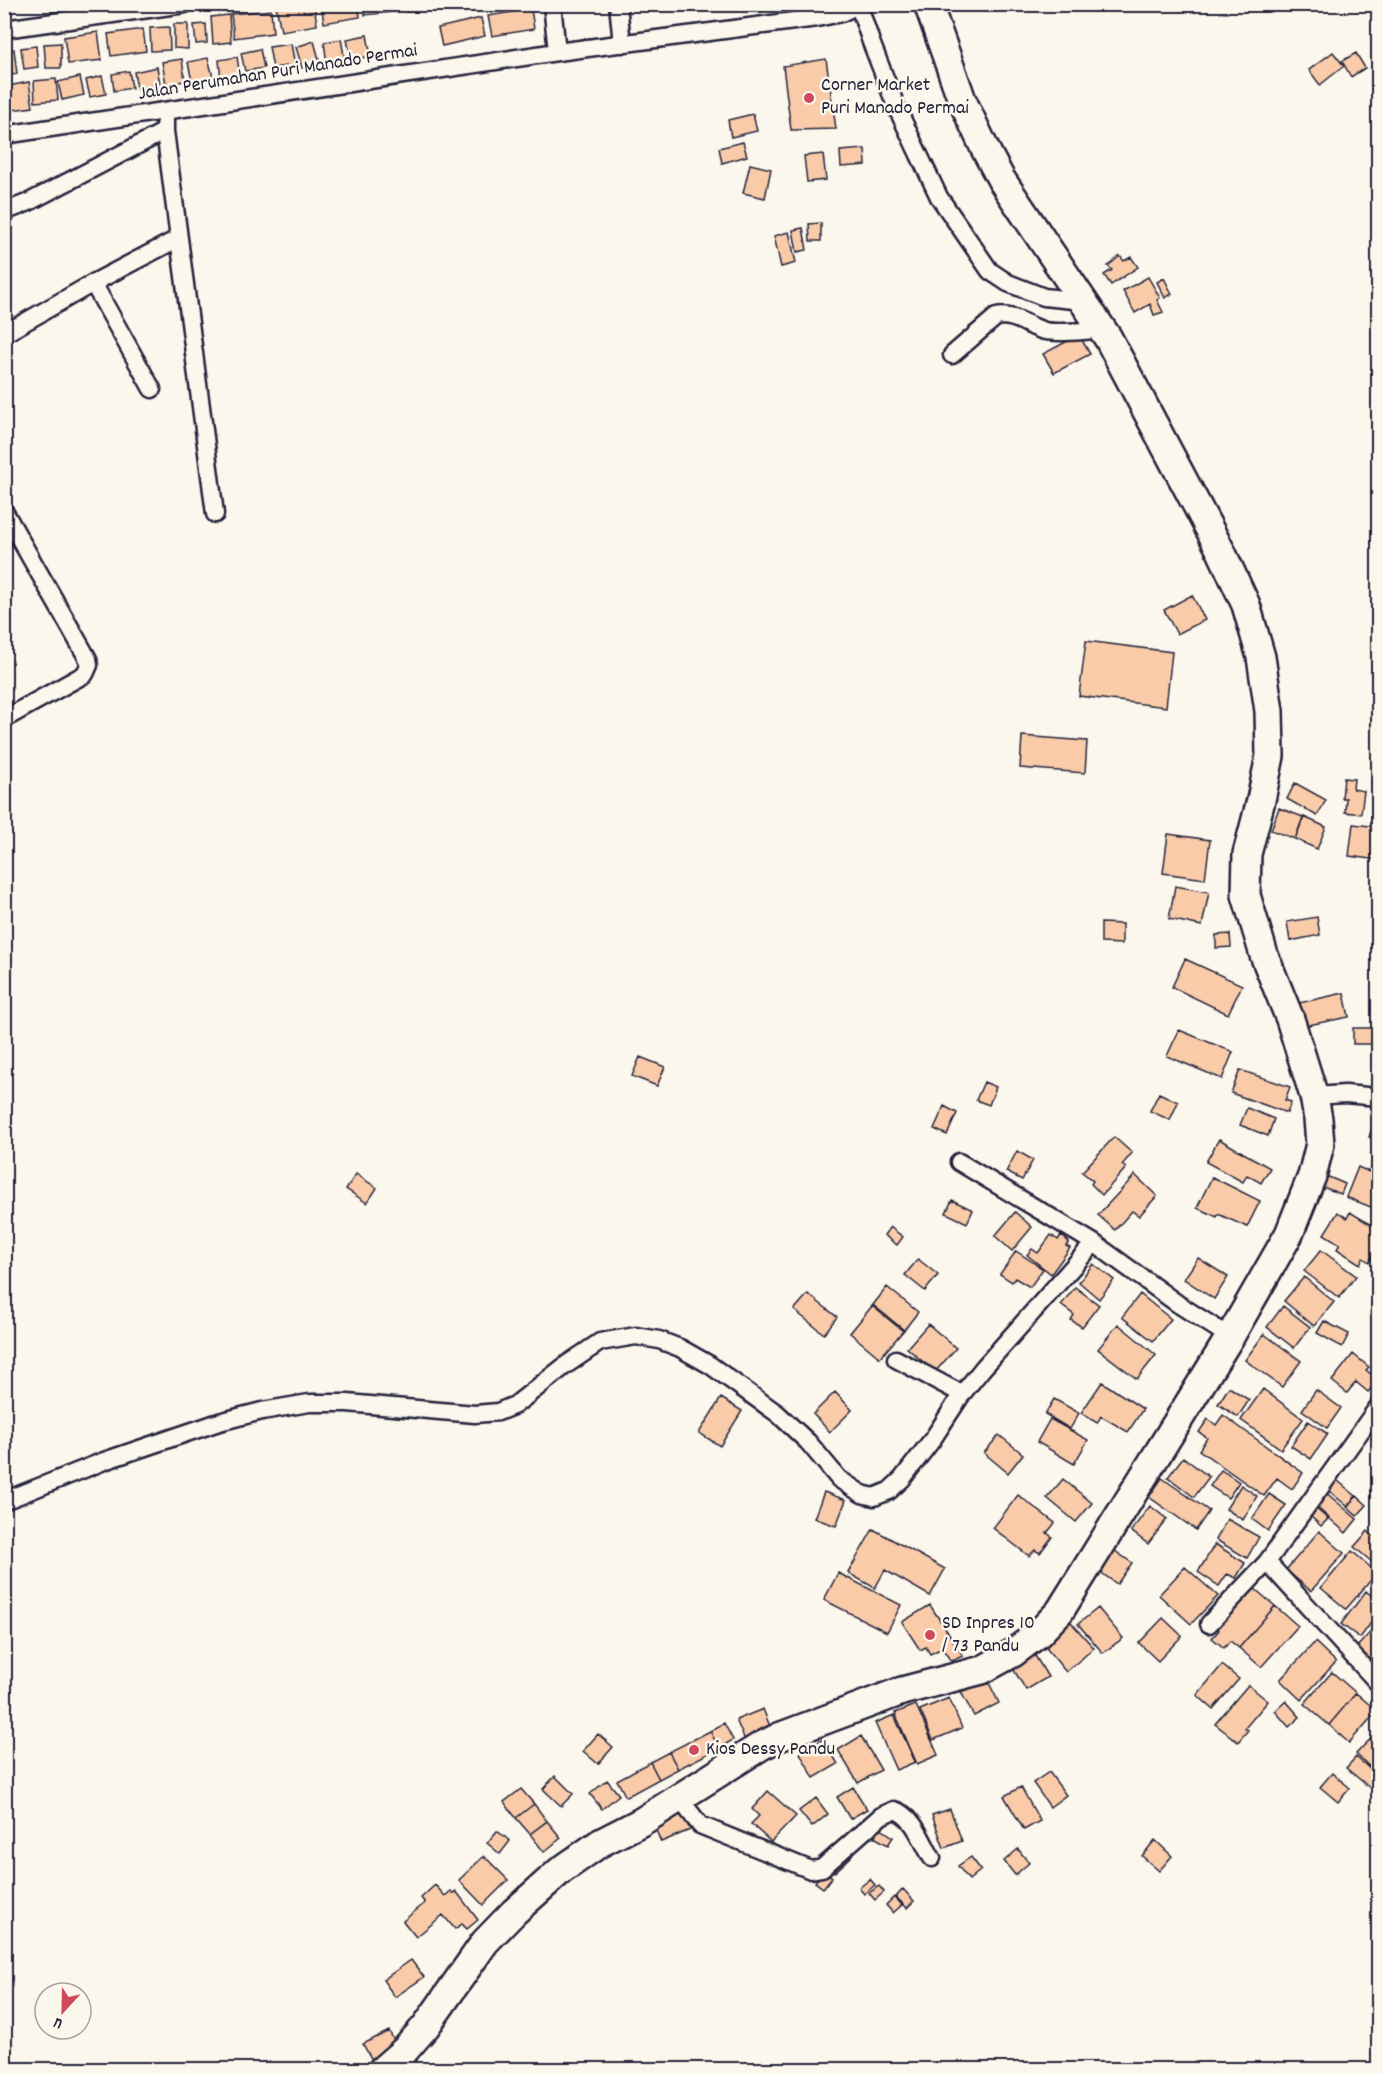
<svg xmlns="http://www.w3.org/2000/svg" width="1383" height="2074" font-family="Dekko,sans-serif">
  <style>
    .building { fill: #facba9; stroke: #22223b; stroke-width: 1.5 }
    .lines { fill: none; stroke-linecap: round; stroke-linejoin: round }
    .minor-casing { stroke: #22223b; stroke-width: 21 }
    .trunk-casing { stroke: #22223b; stroke-width: 32 }
    .minor { stroke: #fbf7ec; stroke-width: 16 }
    .trunk { stroke: #fbf7ec; stroke-width: 27 }
    .poi-dot { fill: #d1495b; stroke: #fbf7ec; stroke-width: 2 }
    .labels { text-anchor: middle; dominant-baseline: central; stroke-width: 5; stroke-linejoin: round; paint-order: stroke }
    .street-label { font-size: 20px; fill: #22223b; stroke: #fbf7ec }
    .poi-label { font-size: 20px; fill: #22223b; stroke: #fbf7ec; text-anchor: start }
  </style>
  <rect width="100%" height="100%" fill="#fbf7ec"/>
  <filter id="ink" filterUnits="userSpaceOnUse"><feTurbulence type="fractalNoise" baseFrequency=".0167" numOctaves="2"/><feDisplacementMap in="SourceGraphic" scale="12" xChannelSelector="R" yChannelSelector="G"/><feConvolveMatrix kernelMatrix="1 2 1 2 8 2 1 2 1" color-interpolation-filters="sRGB"/></filter>
  <g filter="url(#ink)">
    <!-- building -->
    <path class="building" d="M287 4H314L317 25 281 31 276 6Z
      M321 4H358L360 17 324 23Z
      M364 4H401V11L365 15Z
      M405 4H444L445 9 406 12Z
      M531 9 534 29 492 36 488 16Z
      M271 10 273 33 234 38 231 14Z
      M229 15 231 42 213 44 211 17Z
      M481 18 485 36 442 46 438 28Z
      M174 24H188V49L174 48Z
      M206 24 207 43 196 44 194 25Z
      M169 27 170 50 151 51 150 28Z
      M143 29 146 51 111 56 108 34Z
      M98 32 102 60 68 64 64 37Z
      M367 35 371 56 351 60 347 39Z
      M341 39 345 61 327 64 324 42Z
      M314 41 320 63 302 68 296 47Z
      M61 43V68H46L44 44Z
      M291 44 295 65 273 68 269 47Z
      M36 46 38 67 24 69 21 48Z
      M14 49 17 74 4 76V50Z
      M260 49 264 68 245 71 241 53Z
      M1333 52 1344 66 1320 85 1309 70Z
      M1356 53 1365 68 1351 77 1342 61Z
      M237 57 240 77 221 80 219 60Z
      M208 58 213 77 192 82 188 62Z
      M182 59 185 81 166 84 162 62Z
      M826 59 836 129 791 130 783 66Z
      M157 67 160 84 137 89 134 72Z
      M129 71 132 88 114 91 112 74Z
      M102 76 106 94 90 97 86 80Z
      M80 77 84 95 62 100 58 82Z
      M56 79 58 100 35 102 34 81Z
      M29 82 33 107 12 110 8 86Z
      M753 114 757 131 731 137 728 120Z
      M743 142 747 156 722 163 719 148Z
      M865 149 866 165 841 167 840 151Z
      M823 154 826 180 807 182 804 156Z
      M750 164 771 169 765 198 743 193Z
      M821 223V241H810L809 224Z
      M803 228 807 250 797 252 793 230Z
      M789 232 796 263 781 267 774 236Z
      M1120 256 1124 261 1131 257 1138 267 1111 285 1104 275 1112 270 1108 266Z
      M1148 277 1160 298 1157 300 1163 312 1154 315 1150 304 1135 313 1123 291Z
      M1164 278 1172 294 1165 298 1157 282Z
      M1079 335 1090 354 1054 373 1043 354Z
      M1192 595 1205 620 1177 634 1164 610Z
      M1086 641 1172 652 1166 707 1079 696Z
      M1022 736 1087 741 1085 773 1020 768Z
      M1344 778 1354 779 1353 789 1364 791 1361 814 1345 812 1346 798H1342Z
      M1295 783 1326 800 1317 816 1287 799Z
      M1279 808 1303 817 1295 839 1271 830Z
      M1304 817 1326 827 1317 849 1295 839Z
      M1353 824 1378 827V860L1349 856Z
      M1168 834 1210 840 1205 879 1163 873Z
      M1175 886 1209 892 1202 926 1169 919Z
      M1317 917 1320 935 1290 941 1287 922Z
      M1101 923 1122 924V944L1101 943Z
      M1230 934 1231 947 1216 948V935Z
      M1185 959 1242 985 1228 1014 1172 987Z
      M1344 993 1349 1017 1303 1026 1299 1003Z
      M1353 1028H1378V1044H1353Z
      M1179 1030 1233 1052 1222 1079 1167 1056Z
      M640 1057 665 1067 657 1086 632 1076Z
      M1240 1070 1290 1087 1285 1100 1291 1102 1287 1113 1231 1093Z
      M984 1082 996 1087 989 1105 976 1100Z
      M1159 1093 1178 1102 1170 1120 1150 1111Z
      M944 1106 957 1113 947 1135 934 1129Z
      M1247 1108 1274 1119 1268 1136 1240 1125Z
      M1378 1110V1140L1369 1137Z
      M1114 1137 1132 1153 1122 1165 1126 1168 1102 1195 1091 1184 1093 1181 1082 1172Z
      M1219 1139 1270 1168 1261 1183 1247 1175 1243 1182 1206 1162Z
      M1017 1151 1033 1160 1022 1180 1006 1172Z
      M1373 1163 1378 1165V1210L1346 1197 1358 1167 1369 1172Z
      M356 1174 377 1188 367 1203 346 1189Z
      M1135 1175 1157 1196 1139 1216 1132 1211 1115 1230 1098 1215Z
      M1324 1175 1345 1184 1341 1194 1320 1186Z
      M1212 1177 1260 1201 1247 1227 1218 1214 1217 1217 1197 1208Z
      M952 1200 973 1210 967 1223 946 1213Z
      M1015 1212 1032 1227 1012 1251 995 1236Z
      M1338 1212 1347 1218 1350 1212 1378 1229V1246L1369 1262 1363 1258 1360 1264 1337 1249 1340 1244 1324 1234Z
      M890 1227 903 1237 897 1245 884 1235Z
      M1051 1235 1058 1240 1061 1235 1069 1242 1066 1246 1070 1248 1051 1274 1027 1255 1032 1249 1038 1253Z
      M1321 1250 1356 1276 1339 1298 1304 1271Z
      M1016 1251 1043 1269 1030 1287 1015 1278 1012 1282 1000 1274Z
      M1198 1258 1228 1277 1214 1299 1184 1279Z
      M918 1259 938 1275 925 1291 905 1275Z
      M1093 1264 1114 1280 1099 1299 1079 1282Z
      M1304 1277 1334 1302 1314 1326 1284 1301Z
      M887 1287 918 1312 904 1330 873 1305Z
      M1075 1287 1099 1305 1082 1327 1071 1320 1074 1315 1061 1305Z
      M808 1294 837 1317 824 1334 794 1310Z
      M1140 1294 1171 1319 1153 1341 1122 1317Z
      M872 1306 903 1331 880 1358 850 1333Z
      M1283 1306 1310 1327 1294 1348 1267 1327Z
      M1324 1321 1349 1334 1342 1347 1317 1333Z
      M928 1324 956 1348 935 1372 907 1348Z
      M1118 1324 1156 1355 1137 1379 1098 1349Z
      M1264 1334 1301 1361 1282 1387 1245 1360Z
      M1353 1354 1369 1367 1366 1370 1378 1380 1368 1392 1356 1382 1347 1393 1332 1381Z
      M1102 1382 1143 1409 1128 1432 1101 1416 1097 1423 1081 1413Z
      M1229 1387 1249 1400 1238 1417 1218 1404Z
      M1263 1389 1303 1419 1281 1449 1241 1420Z
      M1316 1390 1341 1408 1327 1428 1302 1410Z
      M835 1392 852 1410 830 1432 813 1414Z
      M721 1398 742 1411 720 1446 699 1433Z
      M1054 1399 1079 1413 1070 1429 1045 1414Z
      M1223 1415 1303 1473 1292 1489 1277 1478 1264 1496 1199 1450 1207 1438 1199 1432 1208 1419 1216 1425Z
      M1050 1419 1088 1440 1074 1464 1037 1442Z
      M1308 1421 1328 1434 1311 1459 1291 1446Z
      M999 1435 1023 1454 1008 1473 984 1453Z
      M1183 1457 1209 1477 1194 1497 1168 1477Z
      M1221 1470 1239 1482 1228 1498 1210 1486Z
      M1332 1476 1356 1496 1347 1506 1323 1486Z
      M1162 1478 1209 1511 1196 1530 1149 1497Z
      M1063 1479 1092 1503 1076 1522 1047 1498Z
      M1241 1485 1257 1496 1243 1520 1226 1509Z
      M1324 1491 1357 1519 1346 1533 1313 1504Z
      M824 1492 846 1500 836 1526 814 1518Z
      M1269 1494 1286 1505 1268 1531 1252 1519Z
      M1018 1495 1055 1523 1047 1533 1052 1537 1040 1553 1035 1550 1029 1556 993 1528Z
      M1357 1496 1367 1505 1357 1516 1347 1507Z
      M1150 1506 1167 1519 1148 1544 1131 1531Z
      M1314 1507 1328 1519 1321 1526 1308 1514Z
      M1227 1519 1259 1537 1247 1558 1216 1540Z
      M873 1529 945 1569 930 1596 885 1570 875 1588 848 1573Z
      M1319 1531 1344 1553 1311 1591 1286 1570Z
      M1368 1531 1378 1541V1567L1354 1547Z
      M1215 1544 1245 1563 1236 1578 1227 1574 1219 1586 1198 1572Z
      M1108 1546 1132 1563 1117 1584 1093 1567Z
      M1352 1551 1377 1573 1346 1609 1321 1588Z
      M1185 1567 1218 1596 1191 1624 1159 1595Z
      M838 1573 901 1605 887 1632 824 1600Z
      M1248 1583 1275 1606 1239 1648 1230 1641 1224 1648 1212 1638 1219 1630 1212 1624Z
      M1366 1591 1378 1601V1613L1360 1638 1341 1624Z
      M930 1605 963 1656 951 1661 942 1648 930 1654 926 1647 920 1650 902 1622Z
      M1275 1606 1298 1626 1261 1667 1239 1648Z
      M1098 1608 1123 1638 1103 1653 1078 1624Z
      M1163 1618 1182 1636 1158 1661 1139 1643Z
      M1069 1620 1094 1648 1066 1672 1042 1643Z
      M1376 1626 1378 1628V1666L1357 1647Z
      M1315 1642 1336 1662 1301 1700 1280 1680Z
      M1031 1649 1048 1677 1026 1690 1009 1662Z
      M1222 1665 1239 1679 1213 1709 1197 1695Z
      M1332 1672 1356 1693 1329 1725 1304 1704Z
      M987 1679 999 1703 974 1716 961 1692Z
      M1248 1685 1268 1701 1245 1728 1248 1730 1238 1742 1215 1724Z
      M1356 1693 1377 1711 1349 1743 1329 1725Z
      M949 1698 962 1728 933 1740 920 1710Z
      M1286 1701 1300 1717 1289 1727 1275 1711Z
      M916 1705 938 1755 917 1764 895 1713Z
      M763 1709 771 1729 745 1740 736 1720Z
      M894 1715 915 1762 896 1770 875 1723Z
      M724 1723 733 1740 719 1748 710 1731Z
      M710 1731 719 1748 678 1769 669 1752Z
      M1378 1731V1770L1376 1773 1356 1754Z
      M598 1734 613 1747 598 1764 583 1751Z
      M861 1736 881 1770 858 1783 838 1750Z
      M823 1739 838 1764 814 1778 800 1753Z
      M669 1752 678 1769 659 1779 650 1762Z
      M1356 1757 1378 1776 1369 1787 1346 1768Z
      M650 1762 659 1779 626 1797 617 1780Z
      M1049 1772 1066 1795 1050 1807 1033 1783Z
      M1332 1773 1350 1788 1338 1802 1320 1787Z
      M555 1776 573 1794 561 1806 543 1789Z
      M607 1780 619 1795 602 1809 590 1794Z
      M853 1787 867 1809 850 1819 837 1797Z
      M1021 1787 1040 1821 1024 1830 1004 1796Z
      M521 1789 534 1804 516 1818 504 1802Z
      M768 1791 796 1816 771 1842 751 1824 759 1816 752 1809Z
      M816 1798 828 1814 812 1827 799 1811Z
      M534 1804 547 1821 530 1834 516 1818Z
      M950 1809 962 1841 944 1848 932 1815Z
      M682 1811 690 1830 661 1842 653 1823Z
      M547 1821 561 1838 544 1852 530 1834Z
      M880 1828 893 1837 888 1845 874 1837Z
      M497 1831 510 1841 500 1854 487 1843Z
      M1155 1840 1172 1856 1159 1871 1142 1856Z
      M1018 1849 1029 1863 1015 1875 1004 1861Z
      M845 1850 851 1857 835 1872 829 1865Z
      M484 1856 508 1880 483 1905 459 1880Z
      M971 1857 981 1870 969 1880 958 1866Z
      M824 1871 832 1877 823 1888 815 1882Z
      M870 1879 875 1885 864 1894 859 1888Z
      M435 1885 445 1896 451 1891 454 1894 456 1891 478 1920 467 1929 462 1924 455 1929 443 1915 416 1937 403 1921 425 1903 421 1898Z
      M879 1886 884 1892 875 1900 869 1893Z
      M903 1889 914 1901 907 1908 896 1897Z
      M894 1897 902 1905 893 1913 886 1905Z
      M411 1960 424 1977 395 1997 383 1980Z
      M389 2031 397 2047 372 2060 363 2044Z
      M101 2064 102 2070 76 2069Z"/>
    <g class="lines">
      <defs>
        <path id="minor" d="M552 4 557 52
          M618 4 622 44
          M859 6 871 42 896 106 939 197 990 271 1008 283 1044 297 1083 301
          M4 29 185 4
          M165 111V131L215 514
          M4 135 557 52 817 18 841 13 860 4
          M4 212 29 202 165 131
          M93 283 152 389
          M4 334 93 283 179 238
          M952 355 996 317C1015 313 1028 327 1045 331 1061 334 1086 330 1102 330
          M4 511 88 659 89 665 85 674 4 719
          M1314 1096 1345 1094 1378 1097
          M959 1162 1094 1243 1178 1304 1230 1337
          M896 1359 962 1394
          M1378 1407 1267 1562 1378 1683
          M4 1501 104 1461 219 1422 262 1411 309 1403H347L475 1414 498 1412 515 1405 566 1365 600 1342 636 1336 659 1340 680 1348 710 1365 778 1414 808 1442 839 1479 862 1494 874 1497 889 1491 902 1479 932 1440 962 1394 983 1368 1094 1243
          M1209 1624 1267 1562
          M679 1798 700 1825 811 1870 822 1868 881 1816 894 1810C914 1815 922 1842 932 1858"/>
        <path id="trunk" d="M382 2070 405 2050 426 2026 485 1942 514 1912 560 1871 600 1843 641 1822 761 1746 779 1737 902 1691 982 1670 1013 1653 1038 1634 1060 1611 1230 1337 1289 1234 1312 1176 1320 1144 1318 1119 1314 1096 1290 1019 1264 955 1246 895 1247 854 1261 800 1270 756 1269 711 1261 657 1246 605 1221 551 1108 338 1001 179 985 149 962 100 928 4"/>
      </defs>
      <!-- minor casing -->
      <use href="#minor" class="minor-casing"/>
      <!-- trunk casing -->
      <use href="#trunk" class="trunk-casing"/>
      <!-- minor -->
      <use href="#minor" class="minor"/>
      <!-- trunk -->
      <use href="#trunk" class="trunk"/>
    </g>
  </g>
  <!-- markers -->
  <g class="poi-dot">
    <circle cx="809" cy="98" r="6"/>
    <circle cx="930" cy="1635" r="6"/>
    <circle cx="694" cy="1750" r="6"/>
  </g>
  <g class="labels">
    <!-- street labels -->
    <g class="street-label">
      <text transform="translate(278 73) rotate(-9)">Jalan Perumahan Puri Manado Permai</text>
    </g>
    <!-- poi labels -->
    <g class="poi-label">
      <text x="821" y="86">Corner Market<tspan x="821" dy="23">Puri Manado Permai</tspan></text>
      <text x="942" y="1624">SD Inpres 10<tspan x="942" dy="23">/ 73 Pandu</tspan></text>
      <text x="706" y="1750">Kios Dessy Pandu</text>
    </g>
  </g>
  <!-- margin -->
  <rect width="1383" height="2074" fill="none" stroke="#fbf7ec" stroke-width="24"/>
  <rect x="12" y="12" width="1359" height="2050" fill="none" stroke="#22223b" stroke-width="2" filter="url(#ink)"/>
  <!-- north arrow -->
  <g transform="translate(63 2011) rotate(202)"><circle r="28" fill="#fbf7ec" stroke="#a4a2a5" stroke-width="1.5"/>
  <path d="M0-4.5L10 22L0 15L-10 22Z" fill="#d1495b"/>
  <text y="-9" font-size="16" font-weight="bold" text-anchor="middle" fill="#22223b">U</text>
  </g>
</svg>
